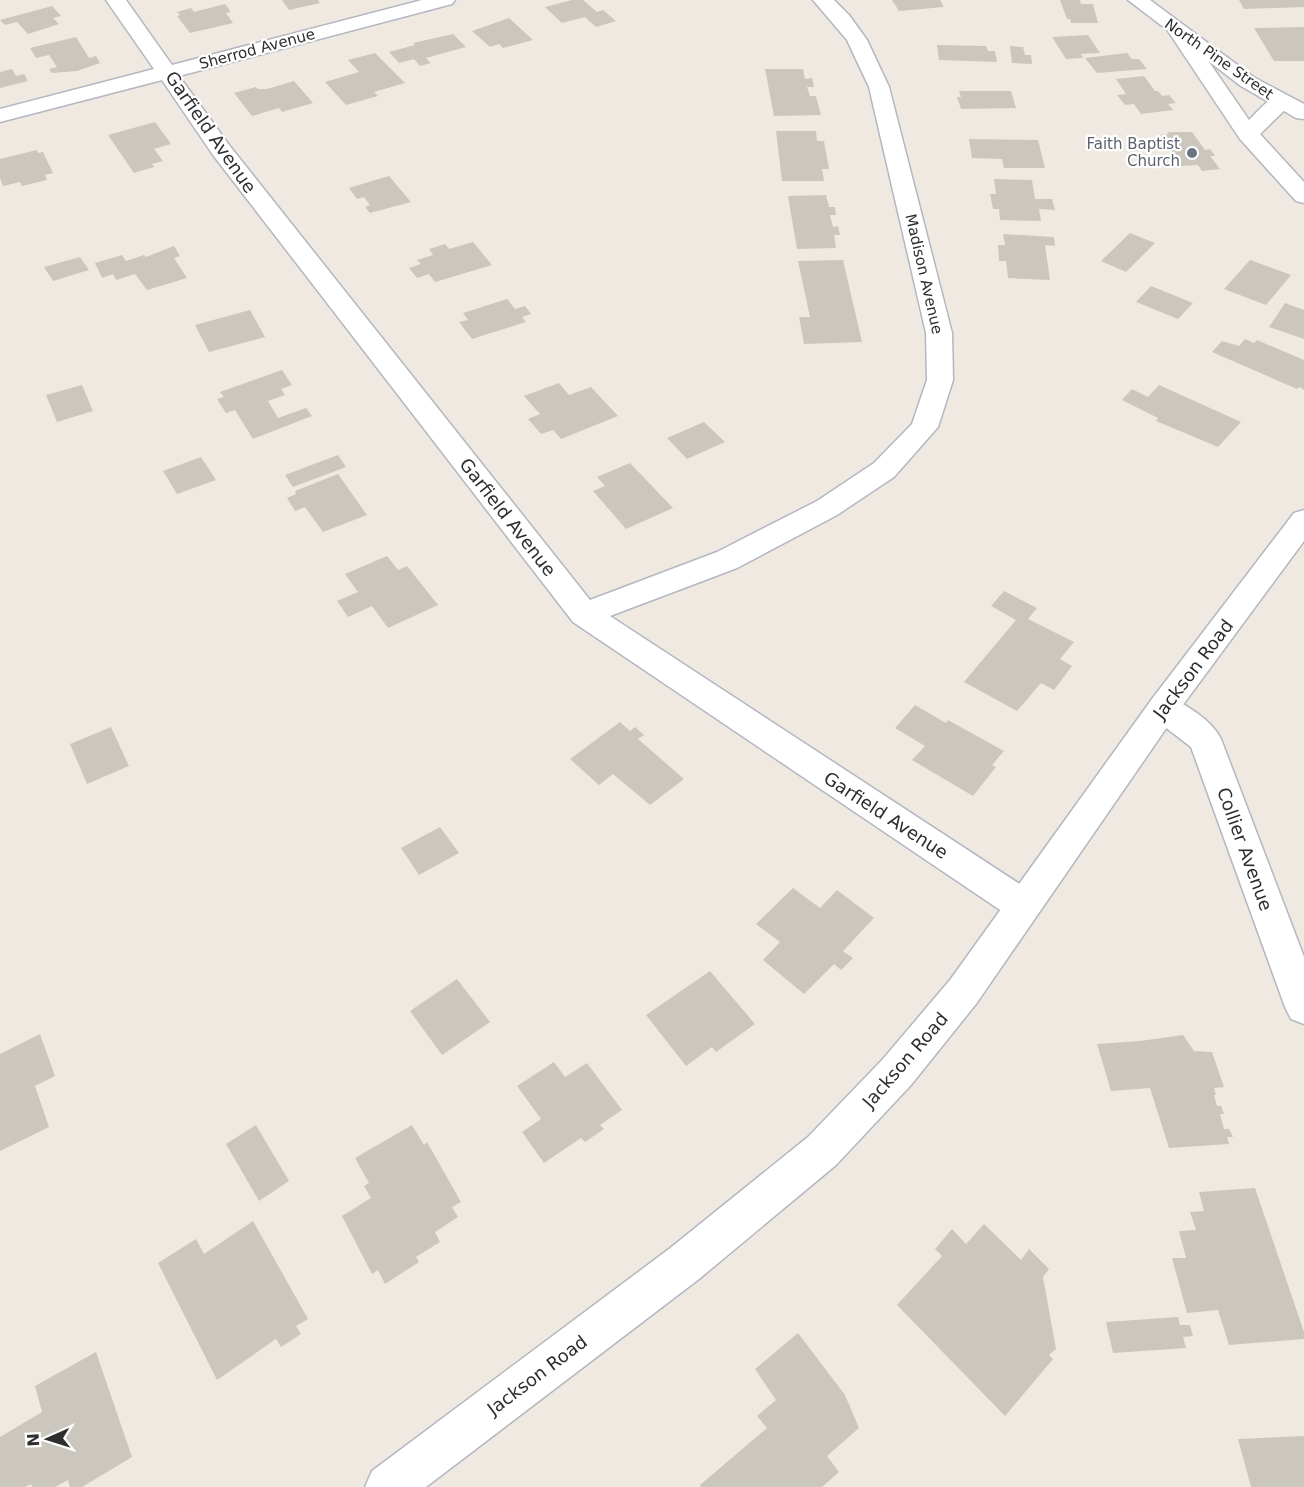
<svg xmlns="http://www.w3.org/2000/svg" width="1304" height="1487" font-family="'DejaVu Sans',sans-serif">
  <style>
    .building { fill: #cbc7bf }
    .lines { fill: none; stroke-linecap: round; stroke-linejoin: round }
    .street-casing { stroke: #b4b7c1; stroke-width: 3 }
    .secondary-casing { stroke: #b4b7c1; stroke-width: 3 }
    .street { fill: #fff; fill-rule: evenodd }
    .secondary { fill: #fff; fill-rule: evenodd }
    .worship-dot { fill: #6b7280; stroke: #fff; stroke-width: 2 }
    .labels { text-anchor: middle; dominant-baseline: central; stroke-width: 4.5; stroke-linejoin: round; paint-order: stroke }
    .far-street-label { font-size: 15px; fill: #2e2e2e; stroke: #fff }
    .far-worship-label { font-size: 15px; fill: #5b616d; stroke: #fff; text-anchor: end }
    .street-label { font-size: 18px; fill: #2e2e2e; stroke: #fff }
  </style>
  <rect width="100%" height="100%" fill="#efe9e1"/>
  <!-- building -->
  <path class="building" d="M282 0H318L320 3 289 10Z
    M572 0H583L597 12 603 10 616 21 596 27 585 17 562 23 545 7Z
    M892 0H940L944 7 899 11Z
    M1060 0H1080L1081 4H1093L1098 23H1071L1070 19H1067Z
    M1239 0H1304V7L1244 9Z
    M225 4 231 12 226 13 233 23 190 33 177 16 180 15 177 12 191 8 194 12Z
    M52 6 61 16 53 18 59 24 28 34 17 22 5 25 0 20Z
    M509 18 533 40 503 48 499 44 490 47 472 31Z
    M1304 27V61H1274L1254 28Z
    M453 34 466 47 426 58 431 63 420 66 414 59 399 63 389 52 415 45 413 43Z
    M1088 35 1100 53 1081 54 1083 58 1066 59 1052 37Z
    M76 37 89 58 96 56 100 63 77 71 52 73 49 69 57 67 49 55 36 58 30 48Z
    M937 45 986 46 988 51H995L997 62 939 60Z
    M1010 46 1023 47 1025 55H1031L1032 64 1012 63Z
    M375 53 405 83 374 92 378 96 346 105 325 82 359 72 348 60Z
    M1127 53 1132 59H1139L1147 69 1097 73 1085 58Z
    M12 69 16 76 24 74 28 81 0 88V72Z
    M765 69H803L805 79 812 78 814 87H807L810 96H816L821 115 774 116Z
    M1144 76 1155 91H1158L1162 96 1169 95 1176 103 1168 104 1173 110 1141 114 1134 104 1125 105 1117 95 1126 94 1116 79Z
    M294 81 313 103 282 112 279 108 252 116 234 93 256 87 258 89H267Z
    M959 91H1011L1016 108 961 109 957 97H961Z
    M155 122 171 144 154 149 163 161 152 164 154 167 134 173 108 135Z
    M776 131H816L817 141H824L829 169H822L824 181H782Z
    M1167 132H1192L1205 150 1210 149 1215 156H1210L1220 169 1202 171 1198 165 1177 166 1172 160 1177 159 1160 135 1169 134Z
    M969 139 1038 140 1045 168H1004L1002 159 972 158Z
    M37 150 38 153 43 152 53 173 45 175 47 180 22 186 20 182 3 186 0 178V159Z
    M389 176 411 202 370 213 365 207 370 205 364 197 357 199 349 188Z
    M994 179 1032 180 1035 199H1052L1055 210 1039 209 1041 221 1000 220 999 209H993L990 194H996Z
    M826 195 829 207H835L836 215H830L833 227 838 226 840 235H834L836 248 797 249 788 196Z
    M1130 233 1155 243 1126 272 1101 261Z
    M1003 234 1054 237 1055 246 1045 245 1050 280 1008 278 1006 261H999L998 245H1005Z
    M473 242 492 265 435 282 429 274 417 278 409 268 421 264 417 260 433 255 429 249 445 244 449 249Z
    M174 246 180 256 174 258 187 278 147 290 135 274 116 280 113 274 102 278 95 263 122 255 126 261 144 255 146 257Z
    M80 257 89 270 53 281 44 267Z
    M843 260 862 342 804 344 799 317H810L798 261Z
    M1250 260 1291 275 1266 305 1224 289Z
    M1151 286 1193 303 1178 319 1136 302Z
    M507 299 515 309 525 306 531 314 522 317 526 322 472 339 459 322 468 320 463 313Z
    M1285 303 1304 310V339L1269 327Z
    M250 310 265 337 209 352 195 325Z
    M1245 339 1254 343 1257 340 1304 360V390L1299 387 1297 389 1212 352 1222 341 1239 346Z
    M282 370 292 385 281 389 285 395 268 401 278 418 306 408 312 416 253 439 235 410 226 413 217 399 224 397 220 392Z
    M559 383 569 395 591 387 618 416 561 439 553 430 541 434 528 419 540 414 524 396Z
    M82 385 93 411 57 422 46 395Z
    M1159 385 1241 422 1218 447 1156 421 1158 418 1122 400 1132 389 1148 397Z
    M704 422 725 442 687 459 667 438Z
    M338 455 346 467 293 487 285 475Z
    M201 457 216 480 177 494 163 471Z
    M630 463 673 508 626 529 593 491 605 486 597 477Z
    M338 474 367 515 323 532 305 507 295 511 287 498 296 494 295 491Z
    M387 556 398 570 407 566 438 605 388 628 372 606 348 617 337 601 358 592 345 574Z
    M1004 591 1037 608 1028 619 1074 642 1060 659 1072 666 1054 690 1041 683 1017 711 964 682 1016 620 991 606Z
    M915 705 946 723 948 720 1004 751 992 765 996 767 973 796 912 760 925 746 895 728Z
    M620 722 630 731 635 727 644 735 638 739 684 779 650 805 613 774 599 785 570 759Z
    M111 727 129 766 87 784 70 744Z
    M440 827 459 853 419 875 401 848Z
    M793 888 820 908 837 890 874 918 843 951 853 958 841 970 834 964 804 994 763 960 780 942 756 924Z
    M710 971 755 1024 716 1052 712 1047 686 1066 646 1015Z
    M457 979 490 1022 442 1055 410 1011Z
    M40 1034 55 1076 35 1086 49 1127 0 1151V1054Z
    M1183 1035 1194 1051 1212 1052 1224 1087 1214 1088 1216 1095H1214L1217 1106H1221L1224 1114H1220L1224 1129H1229L1233 1137H1227L1229 1144 1169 1148 1150 1088 1111 1091 1097 1044 1140 1041Z
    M554 1062 565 1077 587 1063 622 1110 600 1125 604 1129 585 1142 581 1138 544 1163 522 1132 541 1119 517 1086Z
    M256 1125 289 1181 259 1201 226 1144Z
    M412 1125 424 1145 427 1142 461 1202 452 1207 458 1217 435 1232 440 1242 416 1257 419 1262 385 1284 378 1270 372 1274 342 1216 371 1198 364 1186 369 1183 355 1158Z
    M1255 1188 1304 1332V1339L1229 1345 1218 1310 1187 1313 1172 1258H1186L1179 1231 1196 1230 1190 1212 1204 1211 1199 1192Z
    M253 1221 308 1319 296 1326 301 1334 281 1347 276 1339 217 1380 158 1263 196 1239 204 1254Z
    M984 1224 1021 1260 1029 1249 1049 1269 1043 1277 1056 1349 1049 1355 1053 1359 1005 1416 897 1305 942 1256 935 1249 952 1229 966 1244Z
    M1178 1317 1180 1325H1190L1193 1336 1183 1337 1186 1348 1113 1353 1106 1322Z
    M798 1333 845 1395 859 1428 827 1456 839 1472 822 1487H701L700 1485 767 1428 757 1416 776 1400 755 1369Z
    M96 1352 132 1457 82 1487H70L68 1480 55 1487H32L31 1484 25 1487H0V1437L42 1412 35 1386Z
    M1304 1436V1487H1251L1238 1439Z"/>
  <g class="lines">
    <defs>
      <path id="street" d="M106 0H126L172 65 422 0H455L452 4 179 76 229 145 590 600 717 552 817 501 874 463 912 424 927 380 926 333 869 87 847 40 813 0H834L849 15 867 40 889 87 952 333 953 380 938 427 894 477 837 515 737 568 610 616 1035 894 1040 905 1035 916 1022 921 1009 916 573 622 213 155 162 80 0 122V109L154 69Z
        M1178 25 1185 27 1249 120C1261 109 1270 93 1288 97L1291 102 1288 107 1260 134 1304 182V203L1296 201 1240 139 1168 31 1171 27Z
        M1163 695C1183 702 1212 720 1221 739L1304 957V1024L1291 1019 1285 1007 1191 747 1152 717 1147 708 1152 699Z"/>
      <path id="secondary" d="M1128 0H1150L1255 78 1304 104V119L1296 118 1241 86Z
        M1304 510V541L1174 717 976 1004 911 1085 836 1165 699 1279 426 1487H365L372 1471 669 1249 808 1137 883 1059 950 980 1152 699 1294 513Z"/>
    </defs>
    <!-- street casing -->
    <use href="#street" class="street-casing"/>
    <!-- secondary casing -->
    <use href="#secondary" class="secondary-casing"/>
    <!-- street -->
    <use href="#street" class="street"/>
    <!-- secondary -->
    <use href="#secondary" class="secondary"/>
  </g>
  <!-- markers -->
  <circle class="worship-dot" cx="1192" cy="153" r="6"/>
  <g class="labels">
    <!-- far-street labels -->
    <g class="far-street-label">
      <text transform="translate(257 49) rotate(-15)">Sherrod Avenue</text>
      <text transform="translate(1219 59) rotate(35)">North Pine Street</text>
      <text transform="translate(924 274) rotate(77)">Madison Avenue</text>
    </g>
    <!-- far-worship labels -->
    <g class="far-worship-label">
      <text x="1180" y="144">Faith Baptist<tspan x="1180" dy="17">Church</tspan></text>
    </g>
    <!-- street labels -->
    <g class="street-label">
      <text transform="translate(211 132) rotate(55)">Garfield Avenue</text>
      <text transform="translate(508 517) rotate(52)">Garfield Avenue</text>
      <text transform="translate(1193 669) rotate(-53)">Jackson Road</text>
      <text transform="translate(886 815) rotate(33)">Garfield Avenue</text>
      <text transform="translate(1245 849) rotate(70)">Collier Avenue</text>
      <text transform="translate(905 1060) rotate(-49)">Jackson Road</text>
      <text transform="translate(537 1375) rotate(-37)">Jackson Road</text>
    </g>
  </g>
  <!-- north arrow -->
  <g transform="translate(48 1439) rotate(267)" stroke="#ffffff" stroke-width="4.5" paint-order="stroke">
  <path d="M0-4.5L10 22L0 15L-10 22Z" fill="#2e2e2e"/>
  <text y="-9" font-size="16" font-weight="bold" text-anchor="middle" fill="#2e2e2e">N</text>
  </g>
</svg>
